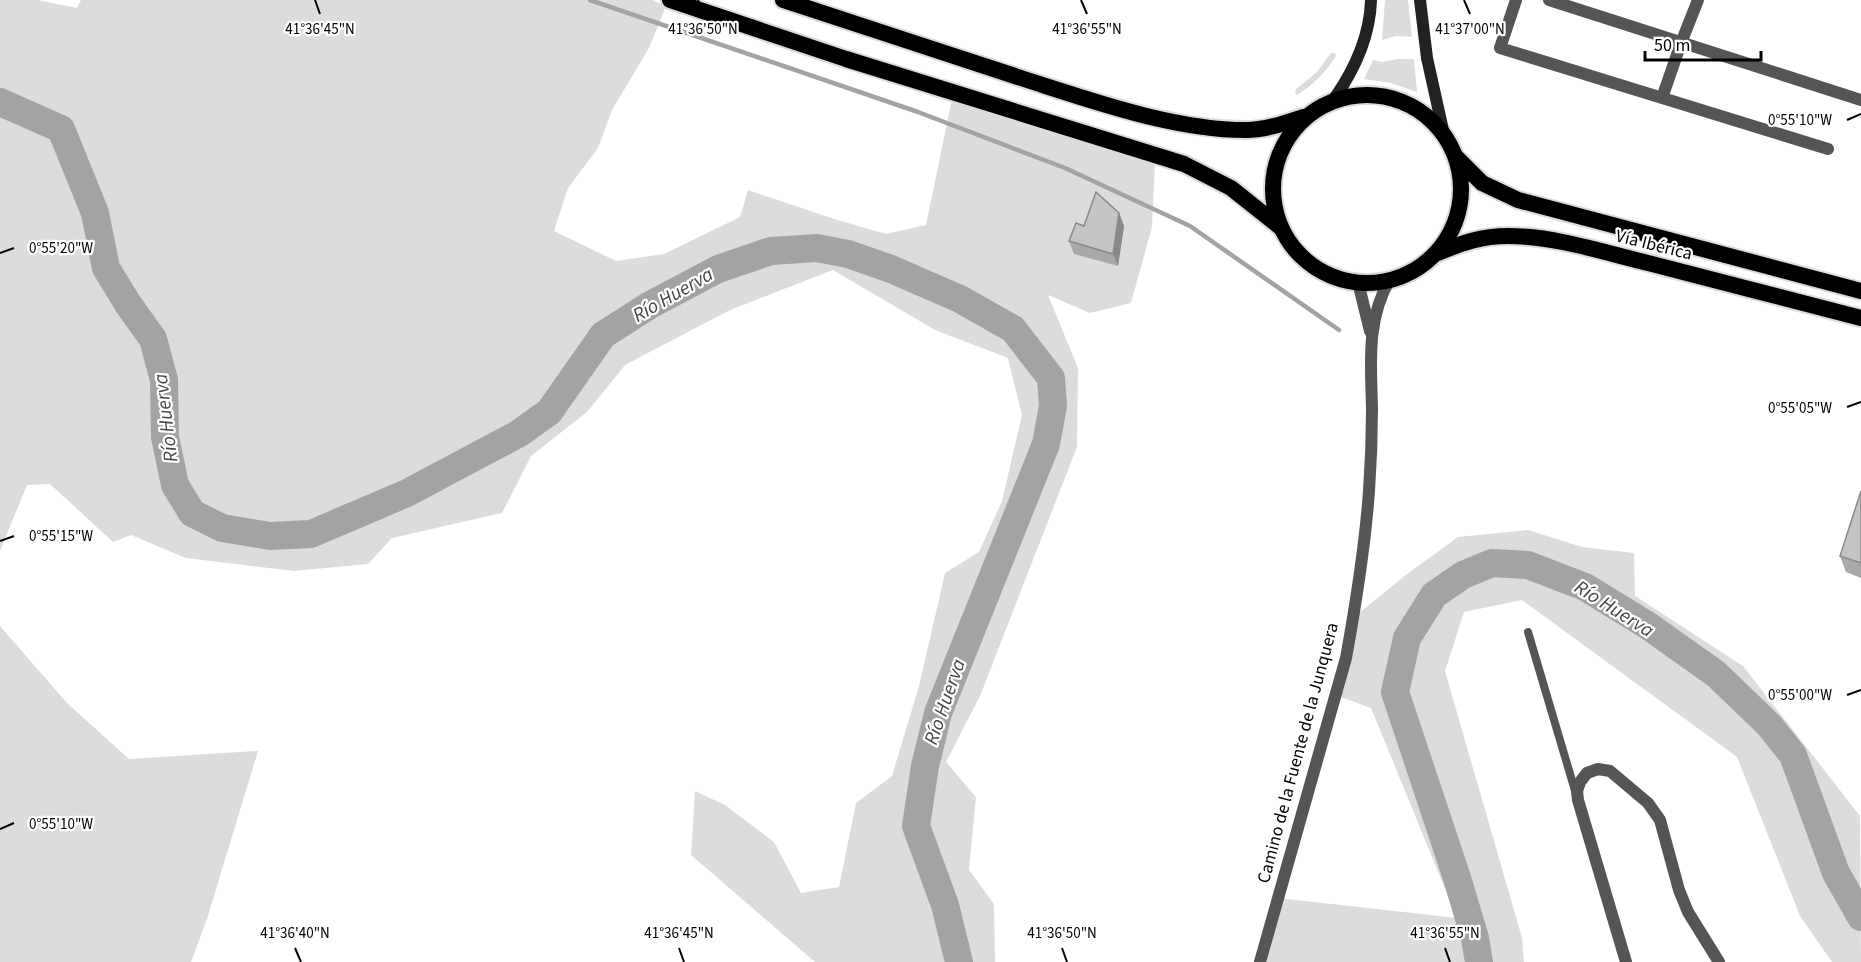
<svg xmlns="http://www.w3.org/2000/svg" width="1861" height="962" font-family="'Source Sans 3',sans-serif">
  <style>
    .green { fill: #dcdcdc }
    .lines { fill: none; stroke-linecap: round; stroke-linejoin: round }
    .stream { stroke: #a3a3a3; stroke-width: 4.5 }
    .river { stroke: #a3a3a3; stroke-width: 28 }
    .trunk-casing { stroke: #dbdbdb; stroke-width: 20 }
    .service { stroke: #555; stroke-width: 8 }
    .pedestrian { stroke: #555; stroke-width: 12 }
    .minor { stroke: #555; stroke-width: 12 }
    .secondary { stroke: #222; stroke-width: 12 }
    .trunk { stroke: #000; stroke-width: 16 }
    .wall { fill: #a9a9a9 }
    .shaded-wall { fill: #898989 }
    .building { fill: #c4c4c4; stroke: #898989; stroke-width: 1.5 }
    .ticks { fill: none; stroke: #000; stroke-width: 2 }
    .labels { text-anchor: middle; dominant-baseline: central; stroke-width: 4.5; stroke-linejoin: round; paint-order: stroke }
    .street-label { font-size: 18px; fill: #000; stroke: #fff }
    .water-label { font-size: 20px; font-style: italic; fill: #444; stroke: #fff }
    .ticks-label { font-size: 15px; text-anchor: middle; fill: #000; stroke: #fff; stroke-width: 4.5; stroke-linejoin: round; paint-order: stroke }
  </style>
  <rect width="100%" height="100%" fill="#fff"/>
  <!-- green -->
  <path class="green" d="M0 0H37L77 8 81 0H652L666 6 649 48 612 110 598 148 568 188 554 231 616 261 664 254 740 217 748 190 831 218 886 234 926 225 952 99 1155 161 1152 227 1131 303 1090 313 1048 295 1078 368 1077 447 980 696 946 762 976 797 969 870 994 904 995 962H815L691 855 695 791 725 805 774 842 801 893 839 887 856 803 892 776 919 686 945 573 979 552 1002 501 1022 415 1008 358 935 330 833 270 730 310 625 365 587 412 531 456 502 513 392 538 368 564 294 571 186 558 131 535 113 542 50 484 27 485 0 551Z
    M1385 0H1408L1412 37 1396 36 1382 40Z
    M1331 53H1335L1336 56C1326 72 1313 85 1297 95L1296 94 1295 90 1316 73Z
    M1398 59H1414L1417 92 1391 83 1364 79 1373 60 1382 62Z
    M1528 530 1582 547 1634 553 1635 596 1743 666 1860 816 1861 962H1832L1800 916 1737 757 1522 600 1464 612 1445 671 1522 938 1524 962H1260L1278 898 1457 918 1371 708 1335 695 1354 617 1407 574 1458 537Z
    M0 626 67 703 129 759 258 751 207 919 191 962H0Z"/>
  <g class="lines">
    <!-- stream -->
    <path class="stream" d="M590 0 918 112 1065 168 1190 226 1339 330"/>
    <!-- river -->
    <path class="river" d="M0 102 61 129 95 213 106 268 128 304 153 339 164 380 165 437 175 485 192 513 222 528 270 536 311 534 407 493 518 434 549 412 603 335 650 305 718 269 771 251 817 248 848 254 891 269 960 299 1013 329 1051 378 1053 406 1046 444 938 713 925 766 916 826 945 905 959 962
      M1479 962 1475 938 1457 878 1395 692 1407 638 1434 595 1463 575 1492 563 1528 565 1585 587 1647 625 1716 674 1769 725 1793 755 1836 873 1861 917"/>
    <defs>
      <path id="trunk" d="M670 0 846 59 1184 164 1231 188 1280 227
        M783 0C862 26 942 52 1021 78 1090 100 1173 130 1246 130 1266 130 1285 123 1303 117
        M1273 189a94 94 0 1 1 188 0a94 94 0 1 1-188 0Z
        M1456 157 1482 183 1518 200 1861 291
        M1438 253C1461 243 1482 236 1508 236 1556 236 1606 253 1652 264 1722 282 1791 300 1861 318"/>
    </defs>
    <!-- trunk casing -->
    <use href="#trunk" class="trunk-casing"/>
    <!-- service -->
    <path class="service" d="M1528 632 1576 794"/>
    <!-- pedestrian -->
    <path class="pedestrian" d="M1516 0 1500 48 1828 149
      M1662 98 1681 43"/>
    <!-- minor -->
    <path class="minor" d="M1549 0 1861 100
      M1681 43 1698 0
      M1358 282 1370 331
      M1260 962 1346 658C1356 603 1365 547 1369 491 1371 463 1372 436 1372 408 1371 364 1366 320 1390 279
      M1626 962 1578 800 1577 791 1580 782 1587 773 1598 769 1610 771 1648 803 1660 820 1679 890 1688 912 1719 962"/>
    <!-- secondary -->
    <path class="secondary" d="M1420 0 1427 58 1445 139
      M1334 99C1355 69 1370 37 1371 0"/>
    <!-- trunk -->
    <use href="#trunk" class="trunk"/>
  </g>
  <!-- wall -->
  <path class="wall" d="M1119 213 1124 226 1118 266 1074 254 1069 241Z
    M1861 491V578L1846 572 1840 556Z"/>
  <!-- shaded-wall -->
  <path class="shaded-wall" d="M1119 213 1124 226 1118 266 1113 254Z"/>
  <!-- building -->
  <path class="building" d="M1096 192 1119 213 1113 254 1069 241 1076 223 1084 226Z
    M1861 491V563L1840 556Z"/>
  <!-- ticks -->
  <path class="ticks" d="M315 0 320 14M698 0 703 14M1081 0 1087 14M1464 0 1470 14M1847 120 1861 114M0 253 14 248M1847 407 1861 402M0 541 14 536M1847 695 1861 690M0 829 14 823M295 948 301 962M679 948 684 962M1062 948 1067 962M1445 948 1450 962"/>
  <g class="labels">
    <!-- street labels -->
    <g class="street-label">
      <text transform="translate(1654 245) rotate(14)">Vía Ibérica</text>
      <text transform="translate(1298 753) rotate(-75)">Camino de la Fuente de la Junquera</text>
    </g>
    <!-- water labels -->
    <g class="water-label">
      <text transform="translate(673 295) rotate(-30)">Río Huerva</text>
      <text transform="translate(166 418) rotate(-97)">Río Huerva</text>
      <text transform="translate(1614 609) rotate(32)">Río Huerva</text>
      <text transform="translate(945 702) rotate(-71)">Río Huerva</text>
    </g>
  </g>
  <g class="ticks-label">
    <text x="320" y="34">41°36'45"N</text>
    <text x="703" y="34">41°36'50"N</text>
    <text x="1087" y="34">41°36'55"N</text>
    <text x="1470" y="34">41°37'00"N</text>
    <text x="1800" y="125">0°55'10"W</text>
    <text x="61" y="253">0°55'20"W</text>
    <text x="1800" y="413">0°55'05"W</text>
    <text x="61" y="541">0°55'15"W</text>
    <text x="1800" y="700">0°55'00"W</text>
    <text x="61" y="829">0°55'10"W</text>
    <text x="295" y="938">41°36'40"N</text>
    <text x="679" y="938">41°36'45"N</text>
    <text x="1062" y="938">41°36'50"N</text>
    <text x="1445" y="938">41°36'55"N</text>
  </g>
  <!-- scale -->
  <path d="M1645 51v9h116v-9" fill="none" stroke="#000000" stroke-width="3"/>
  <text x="1654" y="51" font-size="18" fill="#000000" stroke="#ffffff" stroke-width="4.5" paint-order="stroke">50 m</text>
</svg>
